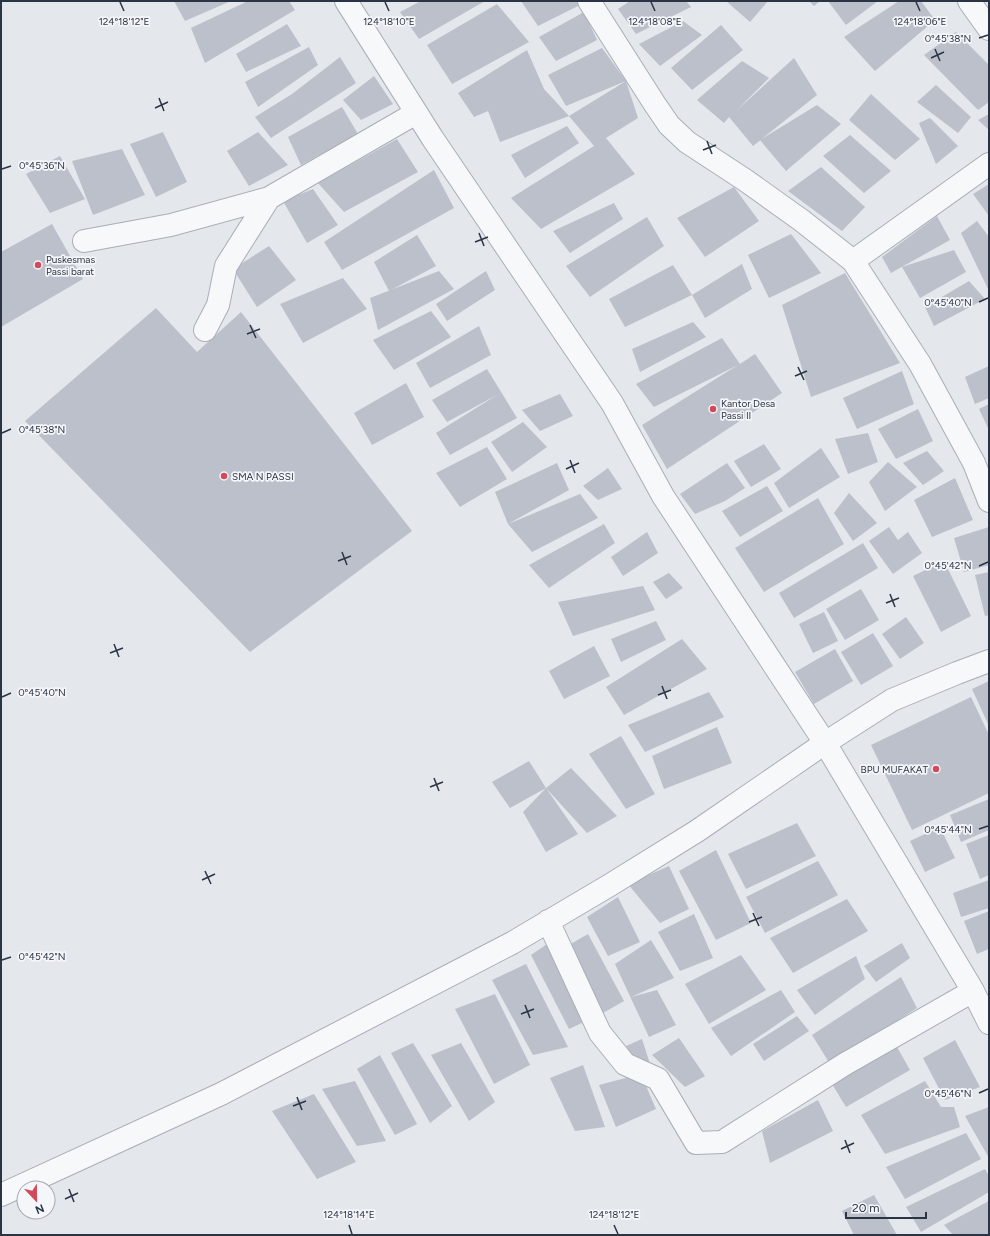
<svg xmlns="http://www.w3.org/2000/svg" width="990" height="1236" font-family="Figtree,sans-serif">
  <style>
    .building { fill: #bbc0ca }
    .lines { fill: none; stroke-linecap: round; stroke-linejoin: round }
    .minor-casing { stroke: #a9aeb7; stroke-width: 24 }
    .minor { stroke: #f7f8fa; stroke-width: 22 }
    .ticks { fill: none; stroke: #2b3445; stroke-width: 1.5 }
    .poi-dot { fill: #d1495b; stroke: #f4f6f9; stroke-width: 1.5 }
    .labels { text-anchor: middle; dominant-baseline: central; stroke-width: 3.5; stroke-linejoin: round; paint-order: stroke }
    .poi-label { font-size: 10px; fill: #2b3445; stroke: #f4f6f9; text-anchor: start }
    .ticks-label { font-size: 10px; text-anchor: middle; fill: #2b3445; stroke: #f4f6f9; stroke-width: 3.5; stroke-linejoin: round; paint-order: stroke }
  </style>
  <rect width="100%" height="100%" fill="#e4e7ec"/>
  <!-- building -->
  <path class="building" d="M174 1H231L185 21Z
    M248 1H289L295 10 205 63 191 28Z
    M421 1H485L419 39 400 12Z
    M521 1H577L580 5 538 26Z
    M630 1H686L691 7 636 34 618 9Z
    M726 1H768L750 22Z
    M809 1H820L814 6Z
    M828 1H878L846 25Z
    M899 1H921L935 20 875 71 844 37Z
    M497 4 529 42 452 84 427 45Z
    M584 12 597 40 556 61 539 37Z
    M683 21 702 35 660 66 639 44Z
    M287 24 301 46 246 72 236 54Z
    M721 25 743 50 692 90 671 68Z
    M956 32 989 65V102L978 110 924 55Z
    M309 47 318 65 258 107 245 82Z
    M602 48 626 81 566 106 548 75Z
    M527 50 544 89 569 116 500 142 488 111 474 117 458 93Z
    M340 57 356 83 271 138 255 117 292 94Z
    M794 58 817 95 753 146 729 117 724 123 697 100 742 61 769 78 736 111Z
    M374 76 393 104 361 120 343 100Z
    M626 81 638 118 606 138 635 174 541 229 511 198 594 146 569 116Z
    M936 85 971 117 958 133 917 102Z
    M871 94 920 139 895 160 849 120Z
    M817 105 841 124 786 171 760 140Z
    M342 107 358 134 301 165 288 137Z
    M989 114V130L978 120Z
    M930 118 958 146 936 164 919 123Z
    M567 126 579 143 525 178 511 155Z
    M163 132 187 182 156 197 130 144Z
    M258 132 288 165 249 186 227 151Z
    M850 135 891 171 864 193 823 156Z
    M397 139 418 172 344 212 318 183Z
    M122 149 145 195 93 215 72 161Z
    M60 156 85 199 50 213 26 174Z
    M821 167 865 207 842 231 788 191Z
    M434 170 454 208 342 270 324 242Z
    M989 184V216L973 194Z
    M734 187 759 221 705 257 677 218Z
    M313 189 338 225 307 243 283 201Z
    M614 203 623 219 570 253 553 231Z
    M937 216 950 240 891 273 882 257Z
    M647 217 664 246 590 297 566 266Z
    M977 221 989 237V288L988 289 961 233Z
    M52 224 83 279 1 327V252Z
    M791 234 821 273 769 298 748 255Z
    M417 235 436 266 389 291 374 262Z
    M269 246 296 280 257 307 233 269Z
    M954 250 966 272 920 298 902 267Z
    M742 264 752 289 705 318 692 295Z
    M673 265 692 295 625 327 609 299Z
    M439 271 454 289 378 330 370 298Z
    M486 271 495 290 447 321 436 304Z
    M845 273 900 363 811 397 782 305Z
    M343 278 367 309 303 343 280 304Z
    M969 281 985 299 934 326 925 307Z
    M156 308 197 352 241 312 412 531 250 652 25 421Z
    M431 311 451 337 394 370 373 340Z
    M693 322 706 337 640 372 632 349Z
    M479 326 491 355 430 388 416 363Z
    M722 338 740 364 755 354 782 393 667 469 642 425 738 365 654 407 636 384Z
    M989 366V398L975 404 965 377Z
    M487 369 517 418 450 455 436 433 497 395 447 422 432 400Z
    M902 371 914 404 857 429 843 398Z
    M406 383 424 417 372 445 354 413Z
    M560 394 573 416 540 431 522 410Z
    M989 404V430L979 409Z
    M918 409 933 441 896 459 878 429Z
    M523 422 547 447 512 472 491 442Z
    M868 433 878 462 848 474 835 439Z
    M764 444 781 469 751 487 734 461Z
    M487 447 507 479 460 507 436 473Z
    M821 448 840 477 789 508 774 483Z
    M927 451 944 471 923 485 903 463Z
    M888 462 917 487 885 511 869 482Z
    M557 463 569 490 508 524 580 494 598 518 532 552 508 524 495 492Z
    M727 463 745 488 725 501 695 514 680 494Z
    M608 468 622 489 598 500 583 486Z
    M955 478 973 520 932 537 914 500Z
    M767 486 783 511 740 537 722 511Z
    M849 493 877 523 853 541 834 513Z
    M818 498 844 544 764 592 735 548Z
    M604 524 615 543 549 588 529 565Z
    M889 527 898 540 908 532 922 553 893 574 869 541Z
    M989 527V565L964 572 954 538Z
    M647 532 658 553 623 576 611 557Z
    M863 543 878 568 794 618 779 593Z
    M944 561 971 616 941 632 913 576Z
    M989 572V615L985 616 975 575Z
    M669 573 683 588 666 599 653 582Z
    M643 586 655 610 573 636 558 602Z
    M861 589 879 620 845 640 826 609Z
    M824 612 838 641 813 653 799 624Z
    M906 617 924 643 900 659 882 634Z
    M656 621 666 640 621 662 611 639Z
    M873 633 893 666 861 685 841 652Z
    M682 639 707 669 624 715 606 687Z
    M594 646 610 676 564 699 549 671Z
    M835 649 853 681 814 704 795 672Z
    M989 681V726L972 689Z
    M709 692 724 717 645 752 628 725Z
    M971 697 989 735V793L912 830 871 745Z
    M717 727 732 763 664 789 652 756Z
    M621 736 655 794 626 809 589 754Z
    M529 761 546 788 571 768 617 816 587 833 546 788 510 808 492 782Z
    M546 788 578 834 546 852 523 812Z
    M989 799V830L961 842 950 815Z
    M797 823 816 856 746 889 728 854Z
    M940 827 955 858 925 872 910 841Z
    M989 835V875L980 879 966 844Z
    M716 850 751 923 716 940 679 871Z
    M818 861 838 895 765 933 746 897Z
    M669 866 689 909 660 923 628 884Z
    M989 880V908L961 917 953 893Z
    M618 897 640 942 608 956 587 917Z
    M847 899 868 931 793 973 770 938Z
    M989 911V949L977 954 964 921Z
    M694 914 713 958 680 971 658 932Z
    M588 934 624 1001 603 1013 569 945Z
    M651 940 674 978 631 997 657 990 676 1025 649 1037 615 964Z
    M550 942 586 1021 569 1029 531 955Z
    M902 943 910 958 876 982 864 966Z
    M741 955 766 990 709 1024 685 984Z
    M856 956 865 979 815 1015 797 990Z
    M526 964 568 1047 533 1055 492 980Z
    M901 977 917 1008 830 1064 812 1035Z
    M781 990 795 1012 731 1056 711 1028Z
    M495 994 530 1065 494 1084 455 1009Z
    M797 1016 809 1031 764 1061 753 1044Z
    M679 1038 705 1076 685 1087 652 1055Z
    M642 1039 651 1067 633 1057 626 1046Z
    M955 1040 980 1087 945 1100 923 1058Z
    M413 1043 452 1106 430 1123 391 1053Z
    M461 1043 495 1102 469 1121 431 1055Z
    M897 1047 910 1070 846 1107 832 1084Z
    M380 1055 417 1124 395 1135 357 1069Z
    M583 1065 605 1127 575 1131 550 1078Z
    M641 1074 656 1109 616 1127 599 1085Z
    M355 1081 386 1141 357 1146 322 1089Z
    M925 1081 941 1107H954L960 1127 885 1154 861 1115Z
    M314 1094 356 1162 317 1179 272 1111Z
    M818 1100 833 1131 770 1163 762 1131Z
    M989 1107V1158L965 1116Z
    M966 1133 981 1159 905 1199 886 1167Z
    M985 1169 989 1176V1192L921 1232 906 1207Z
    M874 1195 897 1235H854L842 1211Z
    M989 1201V1235H953L944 1225Z"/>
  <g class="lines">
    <defs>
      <path id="minor" d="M346 1 433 139 612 403 663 496 825 743 973 991 989 1023
        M589 1 654 103 669 125 687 142 745 180 801 220 853 261 920 364 974 463 989 501
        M969 1 989 29
        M84 241 171 225 269 198
        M853 261 989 164
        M205 330 218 305 226 266 269 198 416 113
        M548 921 600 1033 625 1064 658 1079 696 1143 722 1142 845 1064 973 991
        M1 1195 221 1094 512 943 610 885 697 831 825 743 892 700 957 673 989 661"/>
    </defs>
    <!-- minor casing -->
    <use href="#minor" class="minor-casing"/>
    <!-- minor -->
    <use href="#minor" class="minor"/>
  </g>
  <!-- ticks -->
  <path class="ticks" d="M120 2 124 11M385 2 389 11M651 2 655 11M916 2 920 11M979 38 988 35M935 49 940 61M931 58 944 52M159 98 164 111M155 108 168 102M707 141 712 154M703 150 716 145M2 169 11 166M479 233 484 246M475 242 488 237M979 302 988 298M250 325 256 338M247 334 260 329M798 367 804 380M795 376 807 371M2 433 11 429M570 460 575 473M566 469 579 463M342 552 347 565M338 561 351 556M979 566 988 562M890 594 895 607M886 603 899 598M114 644 119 657M110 653 123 648M662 686 667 699M658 695 671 690M2 697 11 693M434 778 439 791M430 787 443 782M979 829 988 826M205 871 211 884M202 880 215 874M753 913 759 926M749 922 762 917M2 960 11 957M525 1005 530 1018M521 1014 534 1009M979 1093 988 1089M297 1097 302 1110M293 1106 306 1101M845 1140 850 1153M841 1149 854 1143M69 1189 74 1202M65 1199 78 1193M349 1225 352 1234M614 1225 618 1234"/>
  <!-- markers -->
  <g class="poi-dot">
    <circle cx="38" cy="265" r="4"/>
    <circle cx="713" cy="409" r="4"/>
    <circle cx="224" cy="476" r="4"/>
    <circle cx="936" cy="769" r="4"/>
  </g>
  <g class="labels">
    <!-- poi labels -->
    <g class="poi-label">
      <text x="46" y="259">Puskesmas<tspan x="46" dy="12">Passi barat</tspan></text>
      <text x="721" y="403">Kantor Desa<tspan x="721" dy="12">Passi II</tspan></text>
      <text x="232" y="476">SMA N PASSI</text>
      <text x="928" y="769" text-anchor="end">BPU MUFAKAT</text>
    </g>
  </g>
  <g class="ticks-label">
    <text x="124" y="25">124°18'12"E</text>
    <text x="389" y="25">124°18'10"E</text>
    <text x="655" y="25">124°18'08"E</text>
    <text x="920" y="25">124°18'06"E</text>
    <text x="948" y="42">0°45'38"N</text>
    <text x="42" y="169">0°45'36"N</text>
    <text x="948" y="306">0°45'40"N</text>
    <text x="42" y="433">0°45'38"N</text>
    <text x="948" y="569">0°45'42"N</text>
    <text x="42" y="696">0°45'40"N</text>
    <text x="948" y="833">0°45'44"N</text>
    <text x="42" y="960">0°45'42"N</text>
    <text x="948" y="1097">0°45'46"N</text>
    <text x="349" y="1218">124°18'14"E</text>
    <text x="614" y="1218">124°18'12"E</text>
  </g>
  <!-- border -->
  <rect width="990" height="1236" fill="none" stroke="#2b3445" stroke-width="4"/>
  <!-- north arrow -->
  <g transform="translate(36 1200) rotate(158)"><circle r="19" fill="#f4f6f9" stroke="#a4a8b1"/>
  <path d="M0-3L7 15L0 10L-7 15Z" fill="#d1495b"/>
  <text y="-6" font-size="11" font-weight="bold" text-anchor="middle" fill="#2b3445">N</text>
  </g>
  <!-- scale -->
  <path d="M846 1212v6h80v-6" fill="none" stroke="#2b3445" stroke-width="2"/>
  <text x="852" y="1212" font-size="12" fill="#2b3445" stroke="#f4f6f9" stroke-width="3" paint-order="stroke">20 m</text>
</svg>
